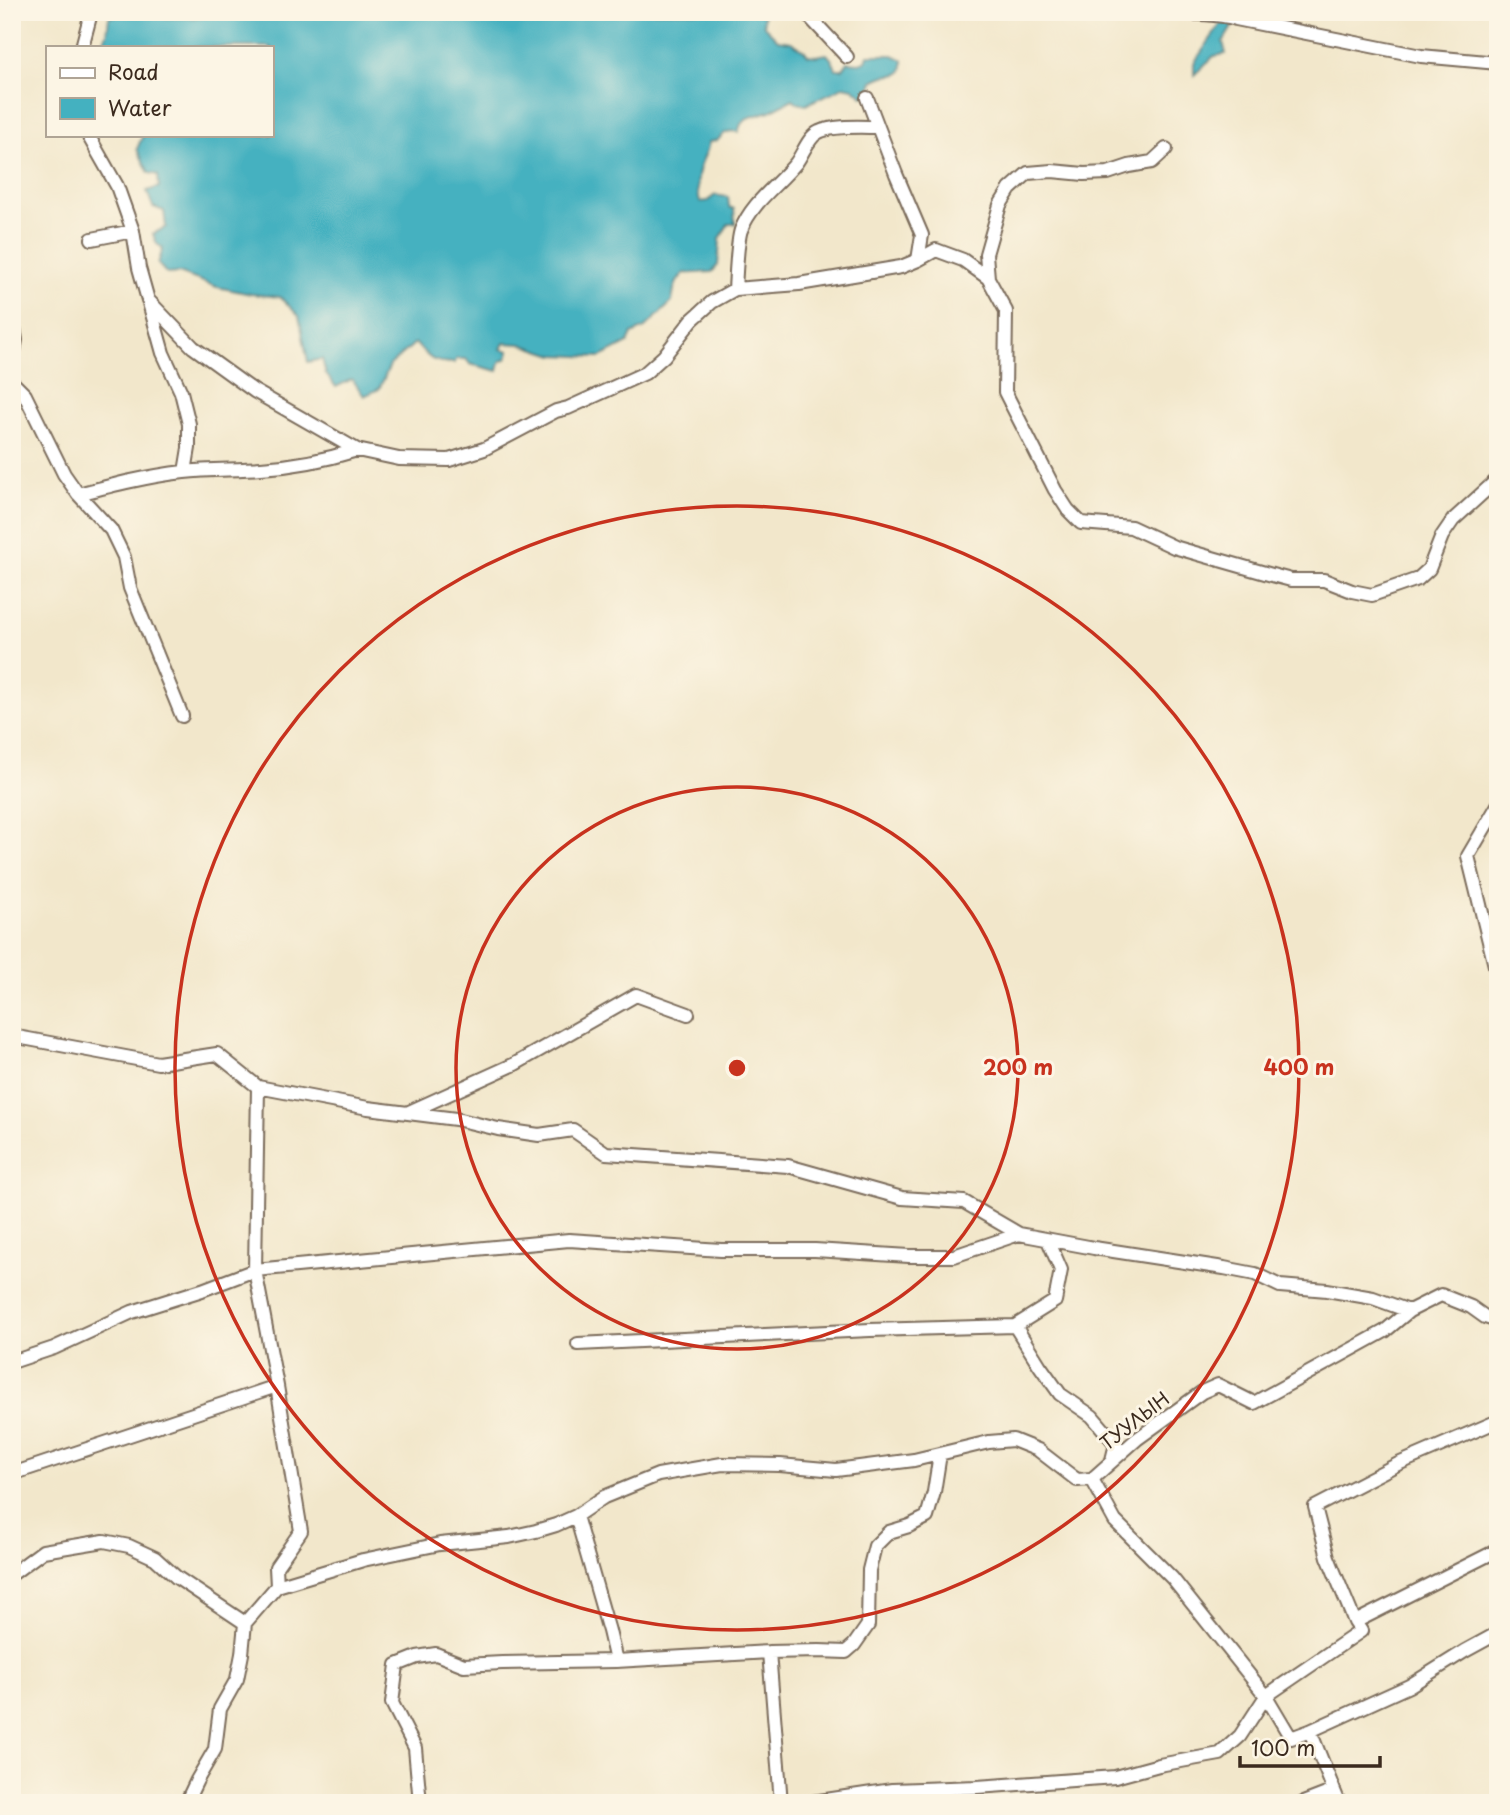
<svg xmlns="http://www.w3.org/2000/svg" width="1510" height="1815" font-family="'Playpen Sans',sans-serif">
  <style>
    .water { fill: #44b1c0; stroke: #406e6f; stroke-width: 2 }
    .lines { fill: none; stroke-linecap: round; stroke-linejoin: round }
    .minor-casing { stroke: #7b6c5b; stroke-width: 16 }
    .minor { stroke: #fff; stroke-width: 12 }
    .ring { fill: none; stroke: #c8321e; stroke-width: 3.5 }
    .labels { text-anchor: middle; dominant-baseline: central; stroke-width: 6; stroke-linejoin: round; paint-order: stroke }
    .street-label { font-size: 19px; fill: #3b2a1e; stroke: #fcf5e5 }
    .centre { fill: #c8321e; stroke: #fcf5e5; stroke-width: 3.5 }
    .ring-label { font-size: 21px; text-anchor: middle; font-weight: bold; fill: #c8321e; stroke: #fcf5e5; stroke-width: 6; stroke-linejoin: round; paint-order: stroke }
  </style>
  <rect width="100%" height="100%" fill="#fcf5e5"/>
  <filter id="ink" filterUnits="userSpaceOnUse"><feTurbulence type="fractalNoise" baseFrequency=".0143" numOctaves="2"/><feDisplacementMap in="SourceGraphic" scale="14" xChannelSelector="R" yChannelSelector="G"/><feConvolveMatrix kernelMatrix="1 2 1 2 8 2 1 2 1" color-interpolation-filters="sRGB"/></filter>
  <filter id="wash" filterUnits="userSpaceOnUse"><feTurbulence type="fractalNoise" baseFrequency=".00686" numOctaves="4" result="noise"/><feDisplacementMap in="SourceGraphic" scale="28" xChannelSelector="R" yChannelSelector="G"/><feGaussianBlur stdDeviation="1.57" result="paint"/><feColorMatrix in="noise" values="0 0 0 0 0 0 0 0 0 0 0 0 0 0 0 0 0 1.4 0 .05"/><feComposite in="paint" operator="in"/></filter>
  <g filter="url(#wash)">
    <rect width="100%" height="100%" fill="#f2e7cb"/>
    <!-- water -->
    <path class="water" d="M263 12H763L764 26 778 40 791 42 804 50 808 55 816 56 827 54 832 60 836 69H843L848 62 859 63 866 61 868 55H893L903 60C904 78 897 74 884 76 884 76 874 80 873 81L869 93 863 96 853 88 844 86C832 94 818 97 806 105L798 103 793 99 770 111 747 118 744 122 741 124 738 132C729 130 724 132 718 140L709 142C708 150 706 153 703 159 697 172 696 189 700 202L708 201 715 195 728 197 729 207 734 209 735 224H728L720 239 718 265 712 272C703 272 694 274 684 273L678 280 674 289 672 302 645 328 632 334 628 343 601 357 554 355 521 344 504 343 501 349 509 351 507 358 500 362 498 371 470 364 466 359H457L454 363C431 362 431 360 415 343L390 365 379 389 364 396 352 379 336 387 326 374 322 359 308 362 299 316 280 297 251 294 217 287 179 273 167 274 158 264 163 248 157 244 153 234 166 227 164 211 153 207 147 191 159 187 158 175 149 173 137 149 143 135H271V47H100L107 34 109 17C132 13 147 17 170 18 201 18 231 16 263 12Z
      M1229 12H1241L1223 42 1226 54 1214 56 1194 75V63Z"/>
  </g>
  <g filter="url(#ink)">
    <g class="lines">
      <defs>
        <path id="minor" d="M805 12 847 57
          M1177 12C1195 15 1220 13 1236 19L1421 56 1498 63
          M82 47 91 13
          M88 135 117 186 133 231
          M92 239 133 231 139 268 148 300 193 347 254 391 357 450 399 459 449 460 484 449 556 411 568 408 645 373 664 356 692 320 712 302 735 289 799 284 901 267 918 260 922 235 896 174 867 98
          M918 260 936 250 963 260 988 278 1006 311 1005 392 1055 490 1068 510 1081 523 1131 527 1174 547 1272 575 1291 580H1324L1352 591 1372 595 1418 579 1429 569 1442 536 1453 520 1498 479
          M988 278 986 254 1000 205 1010 189 1028 173 1052 171 1084 174 1108 173 1129 166 1152 162 1166 149
          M735 289C736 275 737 241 741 230 752 202 778 185 796 163 803 154 808 137 819 132 833 125 862 127 878 127
          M149 303 163 353 181 392 189 424V448L185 472
          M12 315 16 340 12 363
          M12 382 25 395 64 474 78 494 111 530 124 557 130 588 182 716
          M78 494C113 485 148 476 184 472 210 469 235 470 261 468 294 466 325 460 357 450
          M1498 805 1468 856 1498 978
          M12 1036 158 1063 217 1054 258 1087 368 1108 456 1119 498 1129 539 1135 573 1130 606 1153 788 1166 902 1198 964 1202 1019 1234 1094 1248 1224 1268 1255 1274 1280 1286 1327 1290 1373 1298 1409 1311 1441 1295 1471 1307 1485 1317 1498 1321
          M258 1087 255 1270 277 1386 301 1531 276 1567 277 1586
          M409 1112 515 1064 636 995 688 1014
          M1015 1326 1040 1366 1060 1394 1092 1416 1116 1444 1112 1460
          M578 1344 870 1330 1015 1326 1055 1301 1061 1270 1048 1240
          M12 1362 54 1348 132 1312 202 1290 255 1270 569 1240 721 1250H815L909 1256H954L1019 1234
          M12 1474 277 1386
          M1092 1479 1115 1521 1172 1578 1266 1696 1291 1738 1310 1731 1409 1686 1465 1651 1498 1633
          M1092 1479 1137 1439 1202 1392 1218 1385 1254 1403 1385 1331 1409 1311
          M576 1516 609 1631 616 1661
          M12 1574 43 1551 104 1541 129 1546 155 1558 176 1577 245 1623
          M1355 1622 1498 1550
          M769 1652 781 1803
          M1310 1731 1339 1803
          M186 1803 197 1780 215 1749 220 1709 237 1679 242 1654 245 1623 277 1586 363 1560 440 1544 509 1537 536 1531 556 1525 576 1516 604 1497 658 1475 722 1464 780 1465 836 1470 914 1460 989 1442 1013 1440 1038 1450 1077 1480 1092 1479
          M420 1803 415 1748 392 1703 397 1665 417 1657 436 1654 464 1665 502 1663 616 1661 769 1652 819 1651 846 1652 854 1645 868 1625 869 1570 875 1546 889 1532 909 1526 927 1517 934 1492 940 1454
          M806 1803 892 1790 977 1787 1115 1777 1159 1765 1220 1754 1240 1736 1266 1696 1361 1631 1355 1622 1328 1557 1315 1507 1398 1464 1498 1421
          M1303 1803 1334 1791"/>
      </defs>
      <!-- minor casing -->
      <use href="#minor" class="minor-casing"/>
      <!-- minor -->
      <use href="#minor" class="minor"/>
    </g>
  </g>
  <!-- distance rings -->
  <g class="ring">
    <circle cx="737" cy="1068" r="281"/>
    <circle cx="737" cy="1068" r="562"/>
  </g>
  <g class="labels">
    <!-- street labels -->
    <g class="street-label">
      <text transform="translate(1134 1420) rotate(-38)">ТУУЛЫН</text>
    </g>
  </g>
  <circle cx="737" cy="1068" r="10" class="centre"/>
  <g class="ring-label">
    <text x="1018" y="1075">200 m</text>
    <text x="1299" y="1075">400 m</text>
  </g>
  <!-- margin -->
  <rect width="1510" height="1815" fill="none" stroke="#fcf5e5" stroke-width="42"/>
  <!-- legend -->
  <rect x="46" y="46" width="228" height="91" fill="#fcf5e5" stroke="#afa495" stroke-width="2"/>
  <rect x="60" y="68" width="35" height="10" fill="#ffffff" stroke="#afa495" stroke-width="2"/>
  <text x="108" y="80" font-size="21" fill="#3b2a1e">Road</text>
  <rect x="60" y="98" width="35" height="21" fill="#44b1c0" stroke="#afa495" stroke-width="2"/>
  <text x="108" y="116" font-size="21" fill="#3b2a1e">Water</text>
  <!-- scale -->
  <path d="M1240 1756v10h140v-10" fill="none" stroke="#3b2a1e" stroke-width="3.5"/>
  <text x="1251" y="1756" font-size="21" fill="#3b2a1e" stroke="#fcf5e5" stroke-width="5" paint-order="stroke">100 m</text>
</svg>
